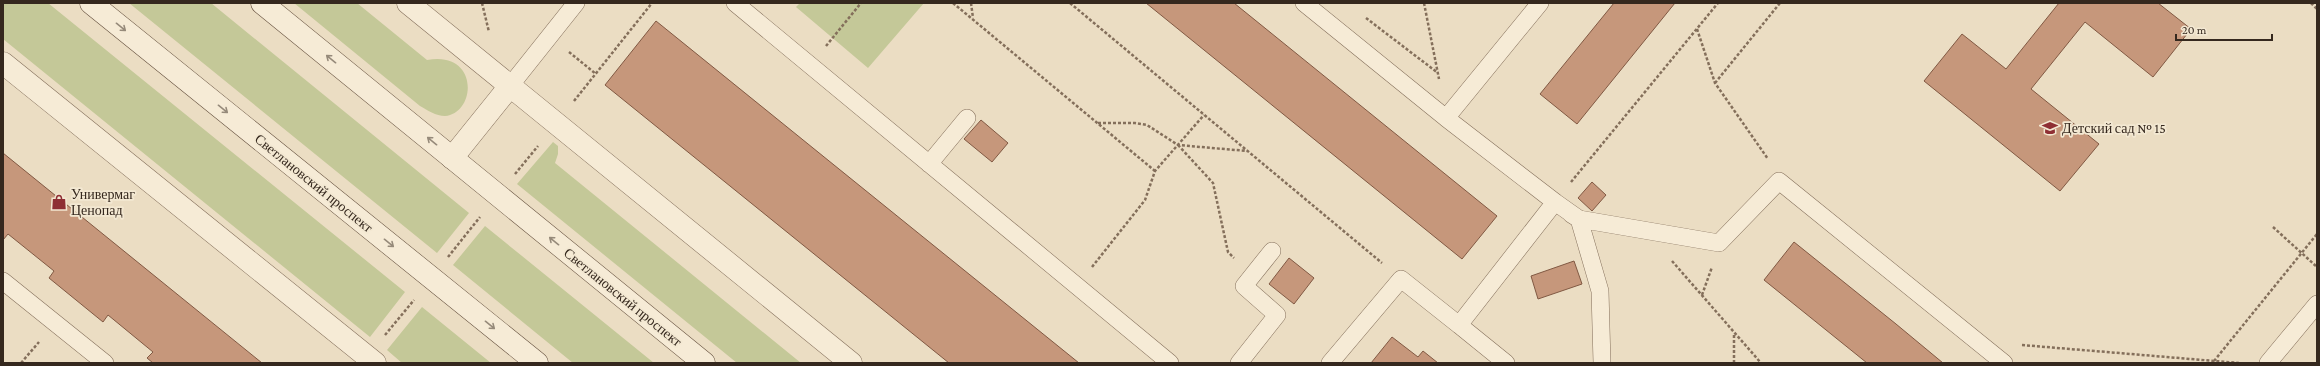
<svg xmlns="http://www.w3.org/2000/svg" width="2320" height="366" font-family="'Crimson Pro',serif">
  <style>
    .green { fill: #c4c898 }
    .building { fill: #c6977b; stroke: #815943 }
    .lines { fill: none; stroke-linecap: round; stroke-linejoin: round }
    .service-casing { stroke: #846f5b; stroke-width: 18 }
    .minor-casing { stroke: #846f5b; stroke-width: 23 }
    .secondary-casing { stroke: #65503e; stroke-width: 23 }
    .path { stroke: #846f5b; stroke-width: 2.5; stroke-dasharray: 3 2; stroke-linecap: butt }
    .service { stroke: #f6ebd6; stroke-width: 17 }
    .minor { stroke: #f6ebd6; stroke-width: 22 }
    .secondary { stroke: #f6ebd6; stroke-width: 22 }
    .oneway { stroke: #968a7a }
    .labels { text-anchor: middle; dominant-baseline: central; stroke-width: 3.5; stroke-linejoin: round; paint-order: stroke }
    .poi-label { font-size: 14px; fill: #35281e; stroke: #f3e8d2; text-anchor: start }
    .street-label { font-size: 14px; fill: #35281e; stroke: #f3e8d2 }
  </style>
  <rect width="100%" height="100%" fill="#ebddc3"/>
  <!-- green -->
  <path class="green" d="M3 3H48L405 292 370 337 3 39Z
    M129 3H211L469 213 437 253Z
    M294 3H357L427 60C479 50 477 113 445 116 436 116 427 110 420 106Z
    M800 3H924L868 68 796 7Z
    M553 142 558 146V154L555 163 801 363H737L517 184Z
    M485 226 654 363H573L453 265Z
    M422 307 491 363H402L387 350Z"/>
  <!-- building -->
  <path class="building" d="M1146 3H1234L1497 216 1462 259Z
    M1614 3H1675L1577 124 1540 94Z
    M2059 3H2158L2191 29 2153 77 2085 22 2031 89 2099 144 2060 191 1924 81 1962 34 2006 69Z
    M656 21 813 148 1079 363H949L605 85Z
    M981 120 1008 143 992 162 964 139Z
    M3 153 262 363H153L147 358 153 352 108 315 103 322 49 278 54 271 8 234 3 240Z
    M1592 182 1606 195 1592 211 1578 198Z
    M1794 242 1896 324 1943 363H1867L1764 280Z
    M1289 258 1314 278 1294 304 1269 284Z
    M1574 261 1582 284 1538 299 1531 276Z
    M1392 337 1418 357 1423 351 1438 363H1371Z"/>
  <g class="lines">
    <defs>
      <path id="service" d="M735 3 1170 363
        M1304 3 1446 118 1555 202 1459 325 1506 363
        M510 86 576 3
        M1446 118 1540 3
        M929 164 967 118
        M1555 202 1579 219 1719 243 1779 181 2004 363
        M1571 214 1579 219 1600 291 1602 363
        M3 281 105 363
        M1239 363 1277 315 1244 286 1272 251
        M1330 363 1401 279 1459 325
        M2268 363 2317 304"/>
      <path id="minor" d="M408 3 851 363
        M3 63 375 363
        M452 158 510 86"/>
      <path id="secondary" d="M91 3 537 363
        M262 3 704 363"/>
    </defs>
    <!-- service casing -->
    <use href="#service" class="service-casing"/>
    <!-- minor casing -->
    <use href="#minor" class="minor-casing"/>
    <!-- secondary casing -->
    <use href="#secondary" class="secondary-casing"/>
    <!-- path -->
    <path class="path" d="M482 3 489 32
      M953 3 1155 171
      M971 3 973 18
      M1070 3 1382 263
      M1424 3 1439 79
      M2311 3 2317 9
      M1366 18 1438 73
      M1697 29 1715 83 1768 159
      M826 46 861 3
      M569 52 596 74
      M1715 83 1780 3
      M574 101 652 3
      M1098 123H1135L1147 125 1178 145 1247 151
      M1178 145 1213 183 1228 252 1234 258
      M515 174 538 146
      M1571 182 1718 3
      M2273 227 2317 267
      M448 257 480 217
      M1672 261 1761 363
      M1092 267 1145 200 1155 171 1204 115
      M1702 295 1712 267
      M385 335 414 300
      M2022 345 2239 363
      M2214 361 2317 234
      M21 363 39 342
      M1734 363V333"/>
    <!-- service -->
    <use href="#service" class="service"/>
    <!-- minor -->
    <use href="#minor" class="minor"/>
    <!-- secondary -->
    <use href="#secondary" class="secondary"/>
  </g>
  <!-- one-way arrows -->
  <defs><path id="oneway-shaft" d="M-6 0H5M1.5-3L5.5 0L1.5 3" fill="none" stroke-width="1.6" stroke-linecap="round" stroke-linejoin="round"/></defs>
  <g class="oneway">
    <use href="#oneway-shaft" transform="translate(121 27) rotate(39)"/>
    <use href="#oneway-shaft" transform="translate(331 59) rotate(-141)"/>
    <use href="#oneway-shaft" transform="translate(223 109) rotate(39)"/>
    <use href="#oneway-shaft" transform="translate(432 141) rotate(-141)"/>
    <use href="#oneway-shaft" transform="translate(554 241) rotate(-141)"/>
    <use href="#oneway-shaft" transform="translate(389 243) rotate(39)"/>
    <use href="#oneway-shaft" transform="translate(490 325) rotate(39)"/>
  </g>
  <!-- icons -->
  <defs>
    <symbol id="school-bare" viewBox="-9 -9 18 18"><path d="M0-5L7-2L0 1L-7-2ZM-4 1L0 2.5L4 1V4Q0 6-4 4Z" fill="#8f2f34" stroke="#f3e8d2" stroke-width="2.5" paint-order="stroke"/></symbol>
    <symbol id="shop-bare" viewBox="-9 -9 18 18"><path d="M-5-2.5h2.3a2.7 3.5 0 0 1 5.4 0H5L5.5 6h-11ZM-1.5-2.5h3a1.5 2.3 0 0 0-3 0Z" fill="#8f2f34" stroke="#f3e8d2" stroke-width="2.5" paint-order="stroke"/></symbol>
  </defs>
  <g fill-rule="evenodd">
    <use href="#school-bare" x="2039" y="117" width="22" height="22"/>
    <use href="#shop-bare" x="48" y="191" width="22" height="22"/>
  </g>
  <g class="labels">
    <!-- poi labels -->
    <g class="poi-label">
      <text x="2062" y="128">Детский сад № 15</text>
      <text x="71" y="194">Универмаг<tspan x="71" dy="16">Ценопад</tspan></text>
    </g>
    <!-- street labels -->
    <g class="street-label">
      <text transform="translate(314 183) rotate(39)">Светлановский проспект</text>
      <text transform="translate(623 297) rotate(39)">Светлановский проспект</text>
    </g>
  </g>
  <!-- border -->
  <rect width="2320" height="366" fill="none" stroke="#35281e" stroke-width="8"/>
  <!-- scale -->
  <path d="M2176 34v6h96v-6" fill="none" stroke="#35281e" stroke-width="2"/>
  <text x="2182" y="34" font-size="12" fill="#35281e" stroke="#f3e8d2" stroke-width="3" paint-order="stroke">20 m</text>
</svg>
